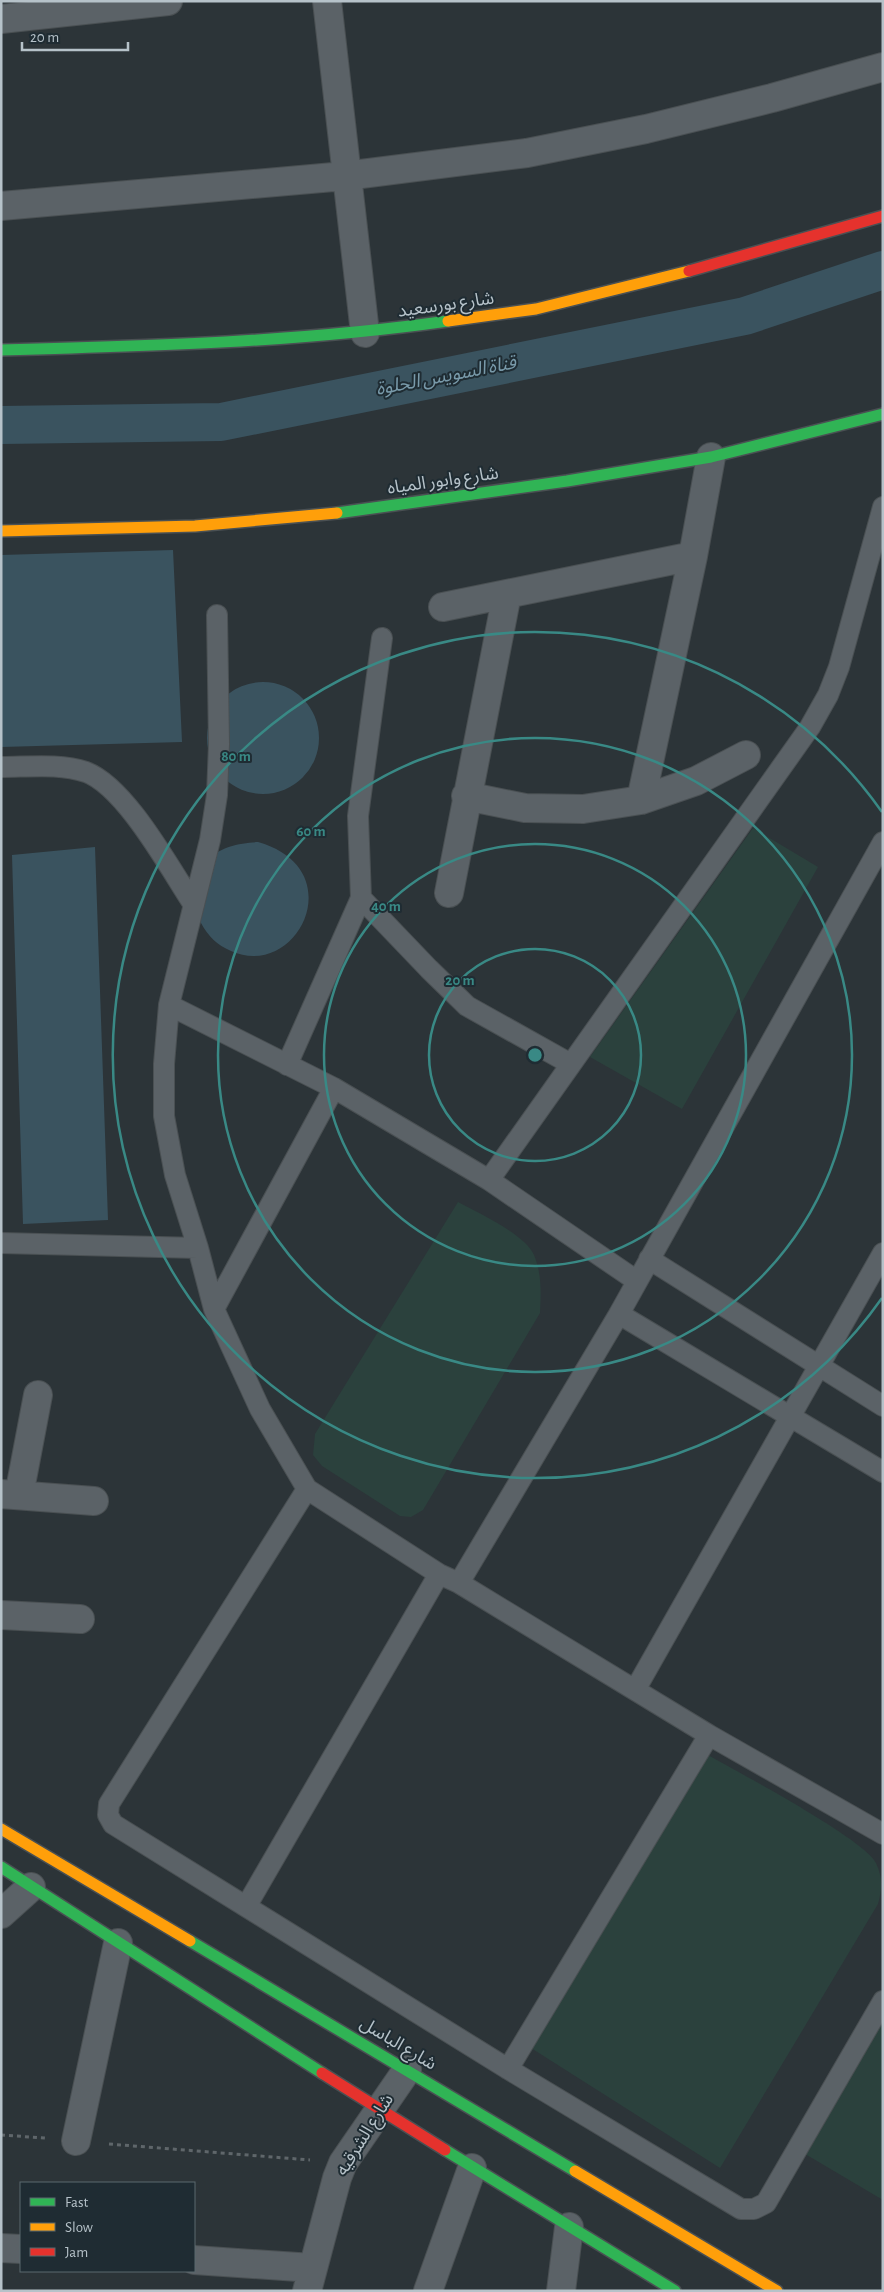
<svg xmlns="http://www.w3.org/2000/svg" width="884" height="2292" font-family="'Alegreya Sans','Noto Sans Arabic',sans-serif">
  <style>
    .green { fill: #2b413d }
    .water { fill: #3a535f }
    .lines { fill: none; stroke-linecap: round; stroke-linejoin: round }
    .canal { stroke: #3a535f; stroke-width: 38 }
    .lane-casing { stroke: #4a5053; stroke-width: 22 }
    .street-casing { stroke: #4a5053; stroke-width: 30 }
    .fast-casing { stroke: #4a5053; stroke-width: 14 }
    .slow-casing { stroke: #4a5053; stroke-width: 14 }
    .jam-casing { stroke: #4a5053; stroke-width: 14 }
    .path { stroke: #5f666a; stroke-width: 3; stroke-dasharray: 4 4; stroke-linecap: butt }
    .lane { stroke: #5b6267; stroke-width: 20 }
    .street { stroke: #5b6267; stroke-width: 28 }
    .fast { stroke: #30b455; stroke-width: 11 }
    .slow { stroke: #ff9f0a; stroke-width: 11 }
    .jam { stroke: #e5322d; stroke-width: 11 }
    .ring { fill: none; stroke: #398985; stroke-width: 2.5 }
    .labels { text-anchor: middle; dominant-baseline: central; stroke-width: 4; stroke-linejoin: round; paint-order: stroke }
    .street-label { font-size: 18px; fill: #b6c2c9; stroke: #1f2c33 }
    .water-label { font-size: 19px; font-style: italic; fill: #799aaa; stroke: #1f2c33 }
    .centre { fill: #398985; stroke: #1f2c33; stroke-width: 2.5 }
    .ring-label { font-size: 15px; text-anchor: middle; font-weight: bold; fill: #398985; stroke: #1f2c33; stroke-width: 4; stroke-linejoin: round; paint-order: stroke }
  </style>
  <rect width="100%" height="100%" fill="#2c3438"/>
  <!-- green -->
  <path class="green" d="M753 828 818 867 682 1109 590 1057Z
    M458 1202C477 1212 526 1235 534 1255 542 1274 541 1294 540 1313L423 1510 411 1517 400 1516 322 1466 313 1455 315 1434Z
    M692 1746C723 1764 864 1838 876 1863 883 1878 882 1889 878 1904L720 2168 520 2041Z
    M883 1989V2200L795 2148Z"/>
  <!-- water -->
  <path class="water" d="M173 550 182 742 1 747V555Z
    M207 738a56 56 0 1 1 112 0a56 56 0 1 1-112 0Z
    M258 842C353 869 297 981 231 951 217 945 208 936 201 923 197 914 201 903 202 893 204 885 203 870 207 863 217 846 241 843 258 842Z
    M95 847 108 1220 23 1224 12 855Z"/>
  <g class="lines">
    <!-- canal -->
    <path class="canal" d="M1 425 221 422 745 316 883 270"/>
    <defs>
      <path id="lane" d="M217 615 219 744 217 795 210 840 169 1005 164 1064V1116L175 1175 198 1248 214 1309 260 1409 307 1489 439 1574 459 1583 709 1735 883 1834
        M1 767C28 767 60 763 86 772 126 787 170 869 194 905
        M361 898 429 969 467 1006 569 1063
        M169 1005 334 1088 489 1180 637 1281
        M287 1065 361 898 358 816 382 638
        M489 1180 810 727 828 695 839 667 883 507
        M1 1243 198 1248
        M649 1259 883 1406
        M214 1309 334 1088
        M619 1314 883 1472
        M307 1489 109 1804 108 1815 113 1824 508 2069 741 2209H754L766 2203 883 2001
        M459 1583 619 1314 883 842
        M635 1690 883 1253
        M247 1905 439 1574
        M508 2069 709 1735"/>
      <path id="street" d="M327 1 365 333
        M1 19 168 1
        M1 206 345 176 527 153 646 129 772 98 883 67
        M443 607 693 556
        M466 796 525 808 583 809 641 800 696 781 746 755
        M641 800 693 556 711 457
        M449 893 507 594
        M1 1494 94 1501
        M19 1495 38 1395
        M1 1615 80 1619
        M1 1914 31 1887
        M76 2141 118 1943
        M1 2248 21 2249
        M194 2260 313 2268
        M307 2291 337 2178 343 2163 407 2070
        M428 2291 472 2168
        M561 2291 569 2227"/>
      <path id="fast" d="M1 350C151 346 300 342 448 321
        M337 513 567 481 711 457 883 414
        M1 1867 322 2073
        M190 1941 575 2171
        M445 2150 675 2291"/>
      <path id="slow" d="M448 321 536 309 689 271
        M1 531 195 526 337 513
        M1 1829 190 1941
        M575 2171 777 2291"/>
      <path id="jam" d="M689 271 883 216
        M322 2073 445 2150"/>
    </defs>
    <!-- lane casing -->
    <use href="#lane" class="lane-casing"/>
    <!-- street casing -->
    <use href="#street" class="street-casing"/>
    <!-- fast casing -->
    <use href="#fast" class="fast-casing"/>
    <!-- slow casing -->
    <use href="#slow" class="slow-casing"/>
    <!-- jam casing -->
    <use href="#jam" class="jam-casing"/>
    <!-- path -->
    <path class="path" d="M1 2135 45 2138
      M109 2144 310 2160"/>
    <!-- lane -->
    <use href="#lane" class="lane"/>
    <!-- street -->
    <use href="#street" class="street"/>
    <!-- fast -->
    <use href="#fast" class="fast"/>
    <!-- slow -->
    <use href="#slow" class="slow"/>
    <!-- jam -->
    <use href="#jam" class="jam"/>
  </g>
  <!-- distance rings -->
  <g class="ring">
    <circle cx="535" cy="1055" r="106"/>
    <circle cx="535" cy="1055" r="211"/>
    <circle cx="535" cy="1055" r="317"/>
    <path d="M882 1298A423 423 0 1 1 882 812"/>
  </g>
  <g class="labels">
    <!-- street labels -->
    <g class="street-label">
      <text transform="translate(446 305) rotate(-8)">شارع بورسعيد</text>
      <text transform="translate(443 481) rotate(-8)">شارع وابور المياه</text>
      <text transform="translate(398 2044) rotate(31)">شارع الباسل</text>
      <text transform="translate(365 2135) rotate(-58)">شارع الشرقيه</text>
    </g>
    <!-- water labels -->
    <g class="water-label">
      <text transform="translate(446 376) rotate(-11)">قناة السويس الحلوة</text>
    </g>
  </g>
  <circle cx="535" cy="1055" r="8" class="centre"/>
  <g class="ring-label">
    <text x="236" y="761">80 m</text>
    <text x="311" y="836">60 m</text>
    <text x="386" y="911">40 m</text>
    <text x="460" y="985">20 m</text>
  </g>
  <!-- border -->
  <rect width="884" height="2292" fill="none" stroke="#b6c2c9" stroke-width="5"/>
  <!-- legend -->
  <rect x="20" y="2182" width="175" height="90" fill="#1f2c33" stroke="#5b686f"/>
  <rect x="30" y="2198" width="25" height="8" fill="#30b455" stroke="#5b686f"/>
  <text x="65" y="2207" font-size="15" fill="#b6c2c9">Fast</text>
  <rect x="30" y="2223" width="25" height="8" fill="#ff9f0a" stroke="#5b686f"/>
  <text x="65" y="2232" font-size="15" fill="#b6c2c9">Slow</text>
  <rect x="30" y="2248" width="25" height="8" fill="#e5322d" stroke="#5b686f"/>
  <text x="65" y="2257" font-size="15" fill="#b6c2c9">Jam</text>
  <!-- scale -->
  <path d="M22 42v8h106v-8" fill="none" stroke="#b6c2c9" stroke-width="2.5"/>
  <text x="30" y="42" font-size="15" fill="#b6c2c9" stroke="#1f2c33" stroke-width="4" paint-order="stroke">20 m</text>
</svg>
